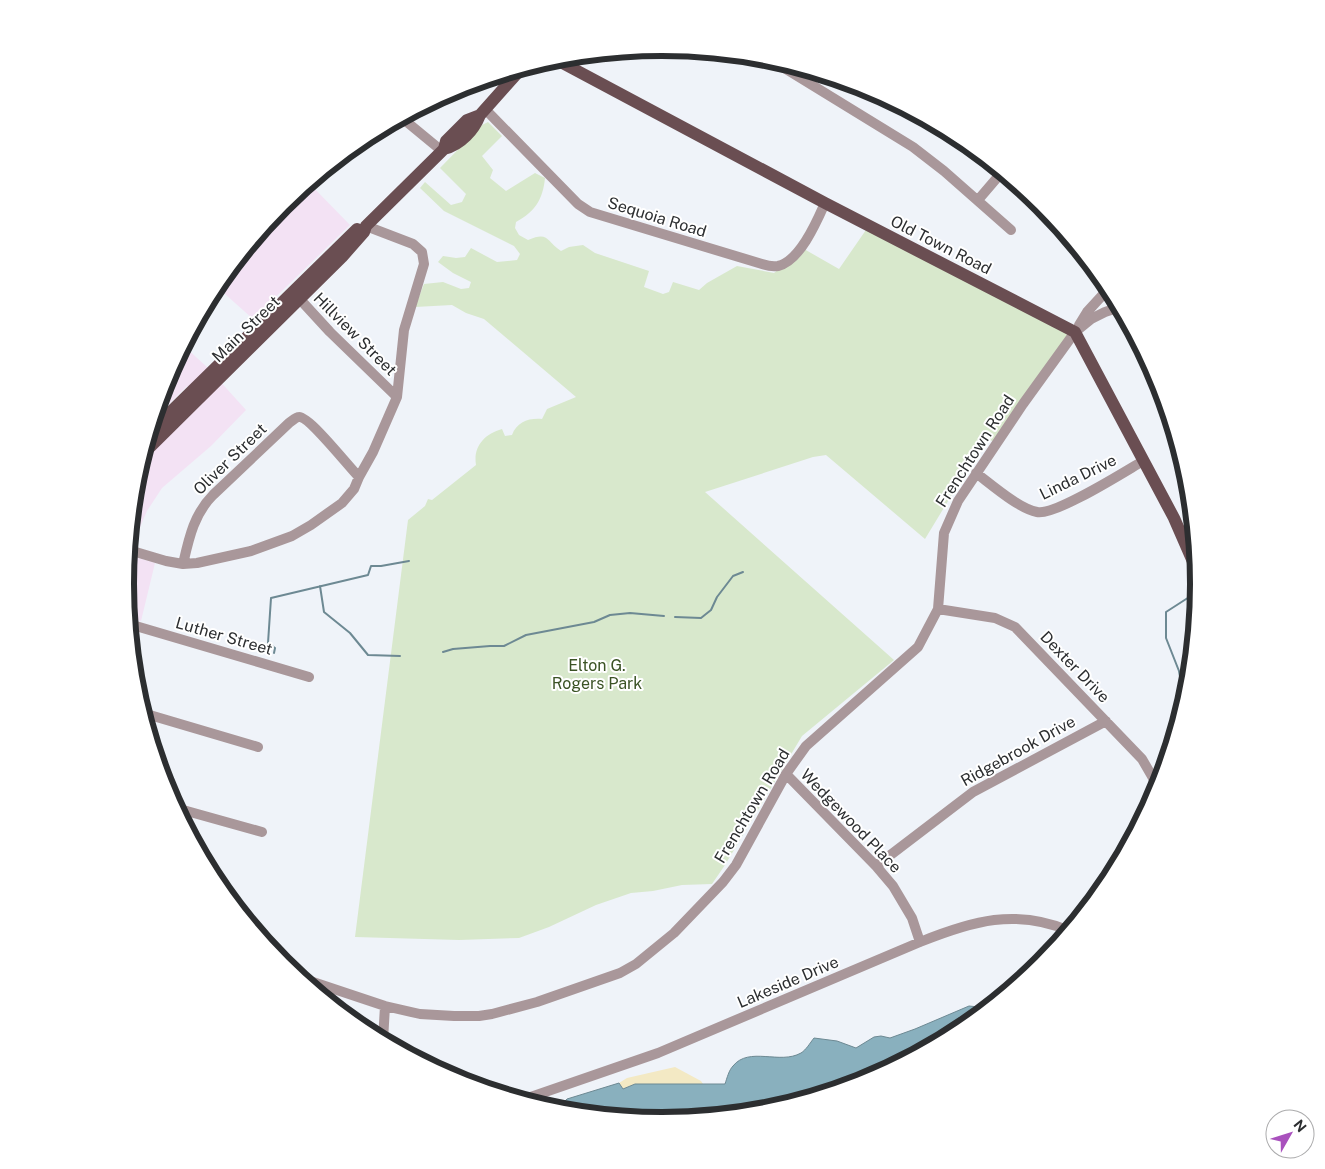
<svg xmlns="http://www.w3.org/2000/svg" width="1325" height="1169" font-family="'Public Sans',sans-serif">
  <style>
    .commercial { fill: #f3e2f4 }
    .green { fill: #d8e8cc }
    .sand { fill: #f3e9c4 }
    .water { fill: #89b0be; stroke: #6d8993 }
    .lines { fill: none; stroke-linecap: round; stroke-linejoin: round }
    .stream { stroke: #6d8993; stroke-width: 2 }
    .minor { stroke: #a9979a; stroke-width: 10 }
    .major { stroke: #6a4e52; stroke-width: 12 }
    .labels { text-anchor: middle; dominant-baseline: central; stroke-width: 4; stroke-linejoin: round; paint-order: stroke }
    .street-label { font-size: 16px; fill: #2c2e30; stroke: #fff }
    .park-label { font-size: 16px; fill: #3b5325; stroke: #fff }
    .rim { fill: none; stroke: #2c2e30; stroke-width: 6 }
  </style>
  <rect width="100%" height="100%" fill="#eff3f9"/>
  <!-- commercial -->
  <path class="commercial" d="M309 183 350 225 253 319 216 286 283 205Z
    M184 346 208 368 246 410 211 446 162 488 147 511 128 555 155 563 141 621 129 618 126 584 136 479 140 467 147 458 203 403 187 386 154 419 166 379Z"/>
  <!-- green -->
  <path class="green" d="M488 122 502 136 482 156 493 170 490 178 506 191 535 173 545 178C543 199 535 212 516 222L515 228 519 235 528 240C549 231 546 241 561 251L569 247 583 245 595 253 649 271 644 287 663 294 669 292 673 282 699 290 707 283 737 266 774 273 804 249 839 269 868 227 1072 332 995 441 985 440 925 539 826 455 813 457 705 492 894 660 802 736 725 865 712 884 682 885 653 891 631 893 596 905 549 927 519 938 459 940 355 937 408 520 425 506 428 499 432 500 476 465C473 447 484 434 502 429L505 436 512 435C517 422 528 418 542 419L547 409 576 397 484 319 466 313 452 305 415 307 424 284 443 282 461 289 469 288 471 282 453 273 438 262 443 256 456 258 465 257 471 248 497 262 517 260 520 254 514 246 444 211 420 188 425 182 451 205 462 202 466 194 440 168 482 125Z"/>
  <!-- sand -->
  <path class="sand" d="M675 1067 701 1081 703 1084H635L623 1089 619 1083 627 1078Z"/>
  <!-- water -->
  <path class="water" d="M969 1006 989 1008 961 1031 868 1081 767 1111 662 1121 564 1112 563 1103 567 1099 619 1083 623 1089 635 1084H725C727 1078 729 1070 733 1066 749 1046 780 1065 801 1053 806 1050 810 1043 814 1038L837 1041 856 1048 874 1037 881 1036 890 1038 915 1029Z"/>
  <g class="lines">
    <!-- stream -->
    <path class="stream" d="M320 586 324 612 350 633 368 655 400 656
      M675 617 701 618 711 610 717 597 733 576 743 572
      M443 652 453 649 490 646H504L526 635 594 622 610 615 630 613 664 616
      M274 653 275 648 268 643 271 598 368 575 371 566H381L409 561
      M1187 695 1182 688 1179 671 1166 638V612L1197 592"/>
    <!-- minor -->
    <path class="minor" d="M768 58 913 147 944 171 1011 230
      M485 109 578 204 590 212 762 264C768 266 773 267 778 266 800 261 817 221 825 203
      M402 118 442 151
      M978 200 1002 172
      M296 295 330 332 397 397
      M1079 325 1087 312 1110 287
      M976 473C992 485 1018 508 1037 512 1055 516 1124 472 1143 461
      M129 550 166 561 183 564 197 563 251 551 292 536 311 525 342 503 354 489 359 477 373 452 397 397 404 330 424 264 422 252 413 244 366 226
      M183 564C189 538 194 514 213 495L289 423C292 421 296 417 299 417 309 416 349 467 359 477
      M938 609 995 618 1015 627 1142 759 1153 778 1157 793
      M129 624 309 677
      M143 713 258 747
      M786 774 876 866 893 886 912 918 920 942
      M176 808 262 832
      M876 866 973 792 1106 721
      M298 977 385 1006 420 1014 454 1016H479L492 1014 537 1002 620 973 636 964 674 933 723 882 736 865 786 774 806 746 918 647 938 609 944 533 958 501 1023 404 1075 332 1091 319 1105 312 1120 307
      M383 1041 385 1006
      M522 1100 658 1053 920 942C972 921 1016 908 1070 931"/>
    <!-- major -->
    <path class="major" d="M555 59 825 203 1075 332 1174 518 1198 573
      M444 149 446 141 467 120 480 115 521 69
      M150 432 357 229
      M144 453 342 257 364 232 366 226 444 149C461 145 474 130 480 115"/>
  </g>
  <g class="labels">
    <!-- street labels -->
    <g class="street-label">
      <text transform="translate(657 217) rotate(17)">Sequoia Road</text>
      <text transform="translate(941 245) rotate(27)">Old Town Road</text>
      <text transform="translate(246 329) rotate(-44)">Main Street</text>
      <text transform="translate(355 334) rotate(45)">Hillview Street</text>
      <text transform="translate(975 451) rotate(-57)">Frenchtown Road</text>
      <text transform="translate(230 459) rotate(-44)">Oliver Street</text>
      <text transform="translate(1078 477) rotate(-26)">Linda Drive</text>
      <text transform="translate(224 636) rotate(16)">Luther Street</text>
      <text transform="translate(1075 667) rotate(46)">Dexter Drive</text>
      <text transform="translate(1018 751) rotate(-29)">Ridgebrook Drive</text>
      <text transform="translate(752 806) rotate(-59)">Frenchtown Road</text>
      <text transform="translate(851 821) rotate(46)">Wedgewood Place</text>
      <text transform="translate(788 982) rotate(-23)">Lakeside Drive</text>
    </g>
    <!-- park labels -->
    <g class="park-label">
      <text x="597" y="665">Elton G.<tspan x="597" dy="18">Rogers Park</tspan></text>
    </g>
  </g>
  <!-- crop -->
  <path d="M0 0H1325V1169H0ZM134 584a528 528 0 1 1 1056 0a528 528 0 1 1-1056 0Z" fill="#fff" fill-rule="evenodd"/>
  <path class="rim" d="M134 584a528 528 0 1 1 1056 0a528 528 0 1 1-1056 0Z"/>
  <!-- north arrow -->
  <g transform="translate(1290 1134) rotate(51)"><circle r="24" fill="#ffffff" stroke="#ababac"/>
  <path d="M0-4L9 19L0 12L-9 19Z" fill="#a951bd"/>
  <text y="-8" font-size="14" font-weight="bold" text-anchor="middle" fill="#2c2e30">N</text>
  </g>
</svg>
